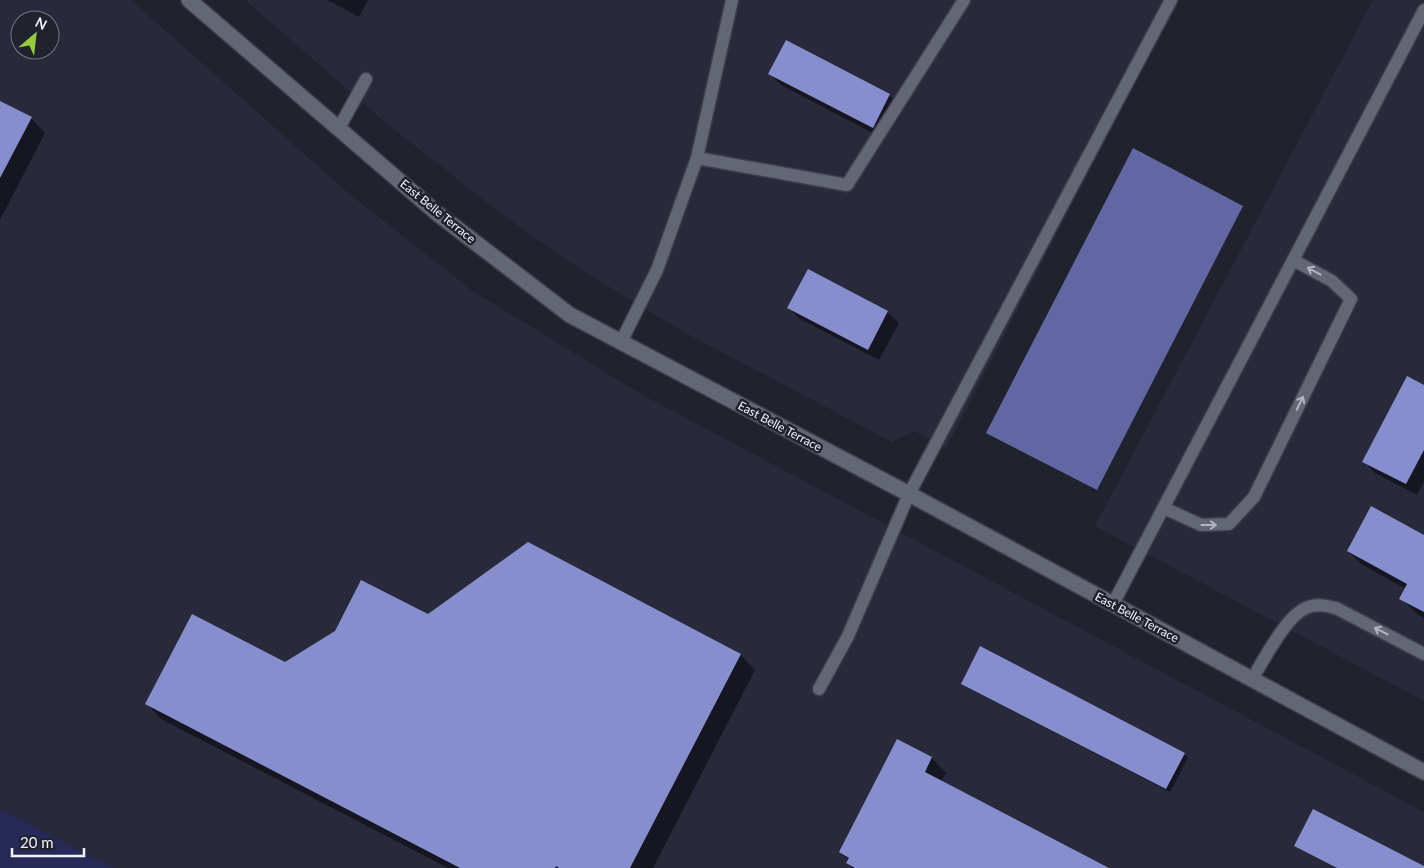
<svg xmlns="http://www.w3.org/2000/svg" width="1424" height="868" font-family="Lato,sans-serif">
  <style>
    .built { fill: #282a3c; fill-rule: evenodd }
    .green { fill: #272957 }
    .water { fill: #6167a2 }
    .shadow { fill: #0007 }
    .building { fill: #878ecd }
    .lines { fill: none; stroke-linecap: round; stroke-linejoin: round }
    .service-casing { stroke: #3d3e49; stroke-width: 15 }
    .minor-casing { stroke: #3d3e49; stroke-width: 18 }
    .service { stroke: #636674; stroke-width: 12 }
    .minor { stroke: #636674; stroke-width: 15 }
    .oneway { stroke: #b2b4bf }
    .labels { text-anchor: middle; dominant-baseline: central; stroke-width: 5; stroke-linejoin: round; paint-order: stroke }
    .street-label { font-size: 12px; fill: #f2f3fc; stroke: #20222e }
  </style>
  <rect width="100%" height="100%" fill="#20222e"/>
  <!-- built -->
  <path class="built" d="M0 0H131L347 192 474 292 641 394 1424 812V868H114L0 809ZM20 20H50V50H20Z
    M245 0H1180L1148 57 946 448 914 431 892 442 682 331 580 269 507 218 386 123Z
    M1373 0H1424V701L1095 526Z"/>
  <!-- green -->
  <path class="green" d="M0 809 114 868H0Z"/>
  <!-- water -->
  <path class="water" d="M1133 148 1243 206 1097 490 986 433Z"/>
  <!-- shadow -->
  <path class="shadow" d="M327 0H368L359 17Z
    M770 74 889 95 901 106 884 139 781 85Z
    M0 102 31 118 45 133 0 220Z
    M789 308 887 312 899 323 879 360 800 319Z
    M1424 387V482L1417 495 1375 473 1364 461Z
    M1424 536V618L1416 613 1401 598 1406 589 1363 565 1348 551Z
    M528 544 741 655 755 670 653 868H448L161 719 147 704 285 663 428 616Z
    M963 683 1184 754 1188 757 1170 792 966 687Z
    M898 741 932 758 946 773 941 782 1106 868H852L847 863 849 860 840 852Z
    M1296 846 1424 867V868H1336L1299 849Z"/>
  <!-- building -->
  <path class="building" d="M786 40 890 94 873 128 768 74Z
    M0 101 32 117 0 178Z
    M808 269 888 311 868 350 787 308Z
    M1407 376 1424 385V450L1406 484 1362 462Z
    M1371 506 1424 535V612L1399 599 1407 584 1347 551Z
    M528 542 741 654 630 868H559L556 866 555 868H460L145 704 192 614 285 662 335 631 361 580 428 614Z
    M980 646 1185 753 1166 789 961 684Z
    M897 739 932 757 925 772 1109 868H855L846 863 849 858 839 852Z
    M1313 809 1424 866V868H1337L1294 846Z"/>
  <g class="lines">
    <defs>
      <path id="service" d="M339 128 366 79
        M697 158 847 185 964 0
        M621 342 657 270 697 158 732 0
        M1164 508 1201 525 1229 524 1254 497 1351 299 1332 281 1293 260
        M1113 604 1424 10
        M1252 679C1264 660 1286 616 1306 608 1316 603 1326 606 1336 608L1424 654
        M819 689 848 636 909 494 1171 0"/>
      <path id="minor" d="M189 0 438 214 570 315 909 494 1424 772"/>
    </defs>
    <!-- service casing -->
    <use href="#service" class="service-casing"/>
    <!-- minor casing -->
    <use href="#minor" class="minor-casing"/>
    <!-- service -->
    <use href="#service" class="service"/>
    <!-- minor -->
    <use href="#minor" class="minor"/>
  </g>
  <!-- one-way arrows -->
  <defs><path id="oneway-shaft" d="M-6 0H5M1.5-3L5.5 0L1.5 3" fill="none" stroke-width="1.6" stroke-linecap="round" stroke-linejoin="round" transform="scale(1.25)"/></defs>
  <g class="oneway">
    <use href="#oneway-shaft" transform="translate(1314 271) rotate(-152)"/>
    <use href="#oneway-shaft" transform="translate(1300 403) rotate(-64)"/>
    <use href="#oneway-shaft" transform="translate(1209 525)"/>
    <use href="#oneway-shaft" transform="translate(1381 631) rotate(-153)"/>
  </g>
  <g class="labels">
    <!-- street labels -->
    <g class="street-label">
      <text transform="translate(438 211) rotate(39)">East Belle Terrace</text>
      <text transform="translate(780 426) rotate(28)">East Belle Terrace</text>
      <text transform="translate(1137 617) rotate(28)">East Belle Terrace</text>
    </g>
  </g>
  <!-- north arrow -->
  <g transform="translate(35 35) rotate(28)"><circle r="24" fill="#20222e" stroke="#747680"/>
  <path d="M0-4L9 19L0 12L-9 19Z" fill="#94cc3b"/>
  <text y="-8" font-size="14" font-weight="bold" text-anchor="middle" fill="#f2f3fc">N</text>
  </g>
  <!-- scale -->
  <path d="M12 848v8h72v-8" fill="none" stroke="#f2f3fc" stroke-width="2.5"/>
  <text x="20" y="848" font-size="15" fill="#f2f3fc" stroke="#20222e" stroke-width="4" paint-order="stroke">20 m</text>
</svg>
